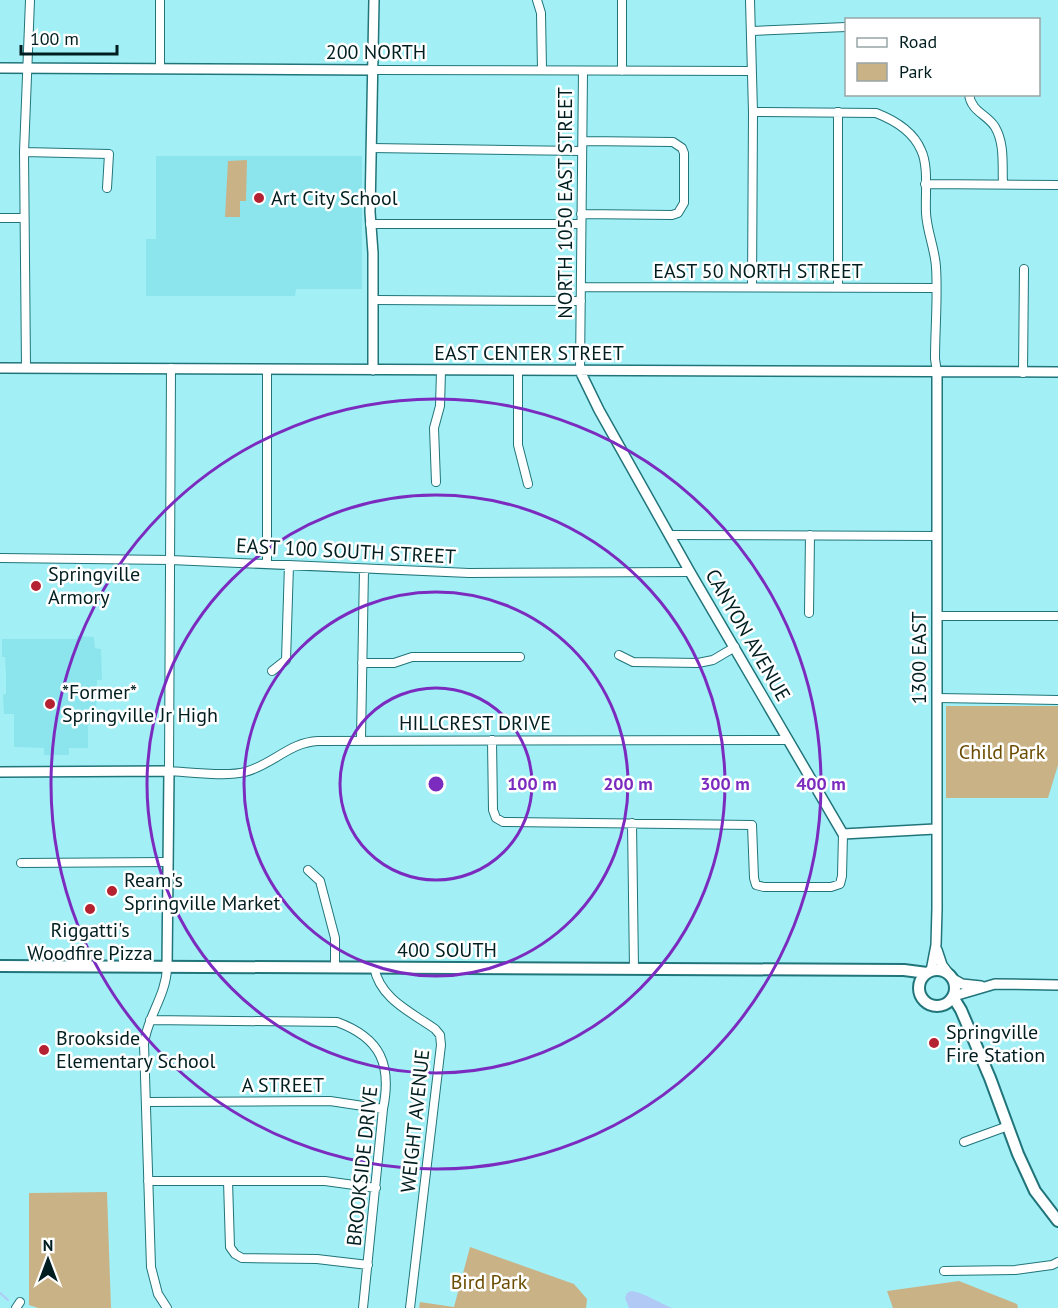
<svg xmlns="http://www.w3.org/2000/svg" width="1058" height="1308" font-family="'PT Sans',sans-serif">
  <style>
    .built { fill: #8ce5ec }
    .green { fill: #cab287 }
    .water { fill: #b1caf5 }
    .lines { fill: none; stroke-linecap: round; stroke-linejoin: round }
    .stream { stroke: #b1caf5; stroke-width: 2 }
    .minor-casing { stroke: #21757a; stroke-width: 10 }
    .tertiary-casing { stroke: #21757a; stroke-width: 12 }
    .secondary-casing { stroke: #21757a; stroke-width: 14 }
    .minor { stroke: #fff; stroke-width: 8 }
    .tertiary { stroke: #fff; stroke-width: 9 }
    .secondary { stroke: #fff; stroke-width: 10 }
    .ring { fill: none; stroke: #7b2cbf; stroke-width: 3 }
    .poi-dot { fill: #b42231; stroke: #fff; stroke-width: 2 }
    .labels { text-anchor: middle; dominant-baseline: central; stroke-width: 5; stroke-linejoin: round; paint-order: stroke }
    .street-label { font-size: 20px; fill: #001e20; stroke: #fff }
    .poi-label { font-size: 20px; fill: #001e20; stroke: #fff; text-anchor: start }
    .park-label { font-size: 20px; fill: #6a4b00; stroke: #fff }
    .centre { fill: #7b2cbf; stroke: #fff; stroke-width: 3 }
    .ring-label { font-size: 18px; text-anchor: middle; font-weight: bold; fill: #7b2cbf; stroke: #fff; stroke-width: 5; stroke-linejoin: round; paint-order: stroke }
  </style>
  <rect width="100%" height="100%" fill="#a2f0f6"/>
  <!-- built -->
  <path class="built" d="M156 156H362V289H296L295 296H146V239H156Z
    M77 636 94 637 95 648 101 649 102 680H97L96 717 88 725V748H69V755H44V748L14 747V714H4L3 695 6 694V673L5 657H2V639H77Z"/>
  <!-- green -->
  <path class="green" d="M247 160 246 201H240V217H225L228 161Z
    M946 706H1058V765L1048 798H946Z
    M107 1192 111 1308H38L29 1305V1193Z
    M470 1247 574 1284 587 1299 586 1308H419L420 1302 454 1307Z
    M959 1281 1017 1304 1018 1308H893L887 1291Z"/>
  <!-- water -->
  <path class="water" d="M631 1291C640 1291 662 1304 672 1308H629L625 1298 627 1293Z"/>
  <g class="lines">
    <!-- stream -->
    <path class="stream" d="M0 1293 8 1300"/>
    <defs>
      <path id="minor" d="M537 0 541 13 542 70
        M622 0V71
        M750 0 753 112 752 287
        M752 31 846 27
        M160 69V0
        M373 70 752 71
        M969 94C971 112 987 114 995 127 1005 144 1002 165 1003 184
        M753 112 876 113C894 120 913 131 921 150 929 166 925 195 926 213 927 232 935 249 936 267 938 297 935 329 935 359L937 372
        M371 148 582 151
        M24 152 109 154 107 188
        M925 184 1058 185
        M581 214 672 215 678 213 684 203V153L682 148 673 142 583 141
        M0 218H24
        M370 224H580
        M581 287 935 288
        M838 287V112
        M374 300 581 301
        M26 367 24 152 30 0
        M171 368 169 771C189 772 226 777 245 772 272 765 290 742 318 741L788 740
        M267 369V563
        M518 371V445L528 484
        M580 371 583 71
        M1023 373 1024 269
        M436 482 434 428 440 406 441 371
        M670 535 937 536
        M0 558 171 560 469 573 690 572
        M809 613 810 535
        M937 616H1058
        M619 655 633 662 698 663 713 660 735 647
        M362 663H394L412 657H520
        M272 671 286 660 289 565
        M937 698 1058 700
        M361 739 364 569
        M492 740 493 810 496 818 503 822 752 825 754 878 756 885 764 887H831L840 884 842 876 843 834
        M632 823 634 969
        M21 863 168 862
        M308 870 320 881 335 938V967
        M374 967C380 999 411 1012 435 1029L440 1035 441 1045 410 1308
        M167 968C166 996 147 1017 144 1044L151 1267 158 1294 167 1308
        M150 1020 337 1022C381 1038 392 1065 383 1109L363 1308
        M147 1102 330 1101 383 1109
        M964 1142 1008 1126
        M148 1181H325L376 1188
        M228 1181 230 1247 235 1254 242 1258 317 1259 368 1265
        M944 1271 1015 1270 1052 1265 1058 1262
        M16 1308 20 1302"/>
      <path id="tertiary" d="M0 68 373 70
        M0 368 1058 372
        M373 370V253L370 212 374 0
        M580 371 599 410 690 572 843 834 935 829
        M0 772 169 771 167 968
        M937 950 942 965 951 977
        M931 971 936 945 937 909V372
        M953 979 962 984 981 986
        M954 996 995 984 1058 985"/>
      <path id="secondary" d="M0 966 904 970 927 973
        M919 988a18 18 0 1 1 36 0a18 18 0 1 1-36 0Z
        M953 997 961 1010 990 1078 1018 1154 1035 1191 1058 1221"/>
    </defs>
    <!-- minor casing -->
    <use href="#minor" class="minor-casing"/>
    <!-- tertiary casing -->
    <use href="#tertiary" class="tertiary-casing"/>
    <!-- secondary casing -->
    <use href="#secondary" class="secondary-casing"/>
    <!-- minor -->
    <use href="#minor" class="minor"/>
    <!-- tertiary -->
    <use href="#tertiary" class="tertiary"/>
    <!-- secondary -->
    <use href="#secondary" class="secondary"/>
  </g>
  <!-- distance rings -->
  <g class="ring">
    <circle cx="436" cy="784" r="96"/>
    <circle cx="436" cy="784" r="192"/>
    <circle cx="436" cy="784" r="289"/>
    <circle cx="436" cy="784" r="385"/>
  </g>
  <!-- markers -->
  <g class="poi-dot">
    <circle cx="259" cy="198" r="6"/>
    <circle cx="36" cy="586" r="6"/>
    <circle cx="50" cy="704" r="6"/>
    <circle cx="112" cy="891" r="6"/>
    <circle cx="90" cy="909" r="6"/>
    <circle cx="934" cy="1043" r="6"/>
    <circle cx="44" cy="1050" r="6"/>
  </g>
  <g class="labels">
    <!-- street labels -->
    <g class="street-label">
      <text x="376" y="52">200 NORTH</text>
      <text transform="translate(565 203) rotate(-90)">NORTH 1050 EAST STREET</text>
      <text x="758" y="271">EAST 50 NORTH STREET</text>
      <text x="529" y="353">EAST CENTER STREET</text>
      <text transform="translate(346 551) rotate(3)">EAST 100 SOUTH STREET</text>
      <text transform="translate(748 635) rotate(60)">CANYON AVENUE</text>
      <text transform="translate(919 658) rotate(-90)">1300 EAST</text>
      <text x="475" y="723">HILLCREST DRIVE</text>
      <text x="447" y="950">400 SOUTH</text>
      <text x="283" y="1085">A STREET</text>
      <text transform="translate(415 1121) rotate(-84)">WEIGHT AVENUE</text>
      <text transform="translate(362 1166) rotate(-84)">BROOKSIDE DRIVE</text>
    </g>
    <!-- poi labels -->
    <g class="poi-label">
      <text x="271" y="198">Art City School</text>
      <text x="48" y="574">Springville<tspan x="48" dy="23">Armory</tspan></text>
      <text x="62" y="692">*Former*<tspan x="62" dy="23">Springville Jr High</tspan></text>
      <text x="124" y="880">Ream's<tspan x="124" dy="23">Springville Market</tspan></text>
      <text x="90" y="930" text-anchor="middle">Riggatti's<tspan x="90" dy="23">Woodfire Pizza</tspan></text>
      <text x="946" y="1032">Springville<tspan x="946" dy="23">Fire Station</tspan></text>
      <text x="56" y="1038">Brookside<tspan x="56" dy="23">Elementary School</tspan></text>
    </g>
    <!-- park labels -->
    <g class="park-label">
      <text x="1002" y="752">Child Park</text>
      <text x="489" y="1282">Bird Park</text>
    </g>
  </g>
  <circle cx="436" cy="784" r="9" class="centre"/>
  <g class="ring-label">
    <text x="532" y="790">100 m</text>
    <text x="628" y="790">200 m</text>
    <text x="725" y="790">300 m</text>
    <text x="821" y="790">400 m</text>
  </g>
  <!-- legend -->
  <rect x="845" y="18" width="195" height="78" fill="#ffffff" stroke="#99a5a6" stroke-width="1.5"/>
  <rect x="857" y="38" width="30" height="9" fill="#ffffff" stroke="#99a5a6" stroke-width="1.5"/>
  <text x="899" y="48" font-size="18" fill="#001e20">Road</text>
  <rect x="857" y="63" width="30" height="18" fill="#cab287" stroke="#99a5a6" stroke-width="1.5"/>
  <text x="899" y="78" font-size="18" fill="#001e20">Park</text>
  <!-- north arrow -->
  <g transform="translate(48 1260)" stroke="#ffffff" stroke-width="4.5" paint-order="stroke">
  <path d="M0-4.5L10 22L0 15L-10 22Z" fill="#001e20"/>
  <text y="-9" font-size="16" font-weight="bold" text-anchor="middle" fill="#001e20">N</text>
  </g>
  <!-- scale -->
  <path d="M21 45v9h96v-9" fill="none" stroke="#001e20" stroke-width="3"/>
  <text x="30" y="45" font-size="18" fill="#001e20" stroke="#ffffff" stroke-width="4.5" paint-order="stroke">100 m</text>
</svg>
